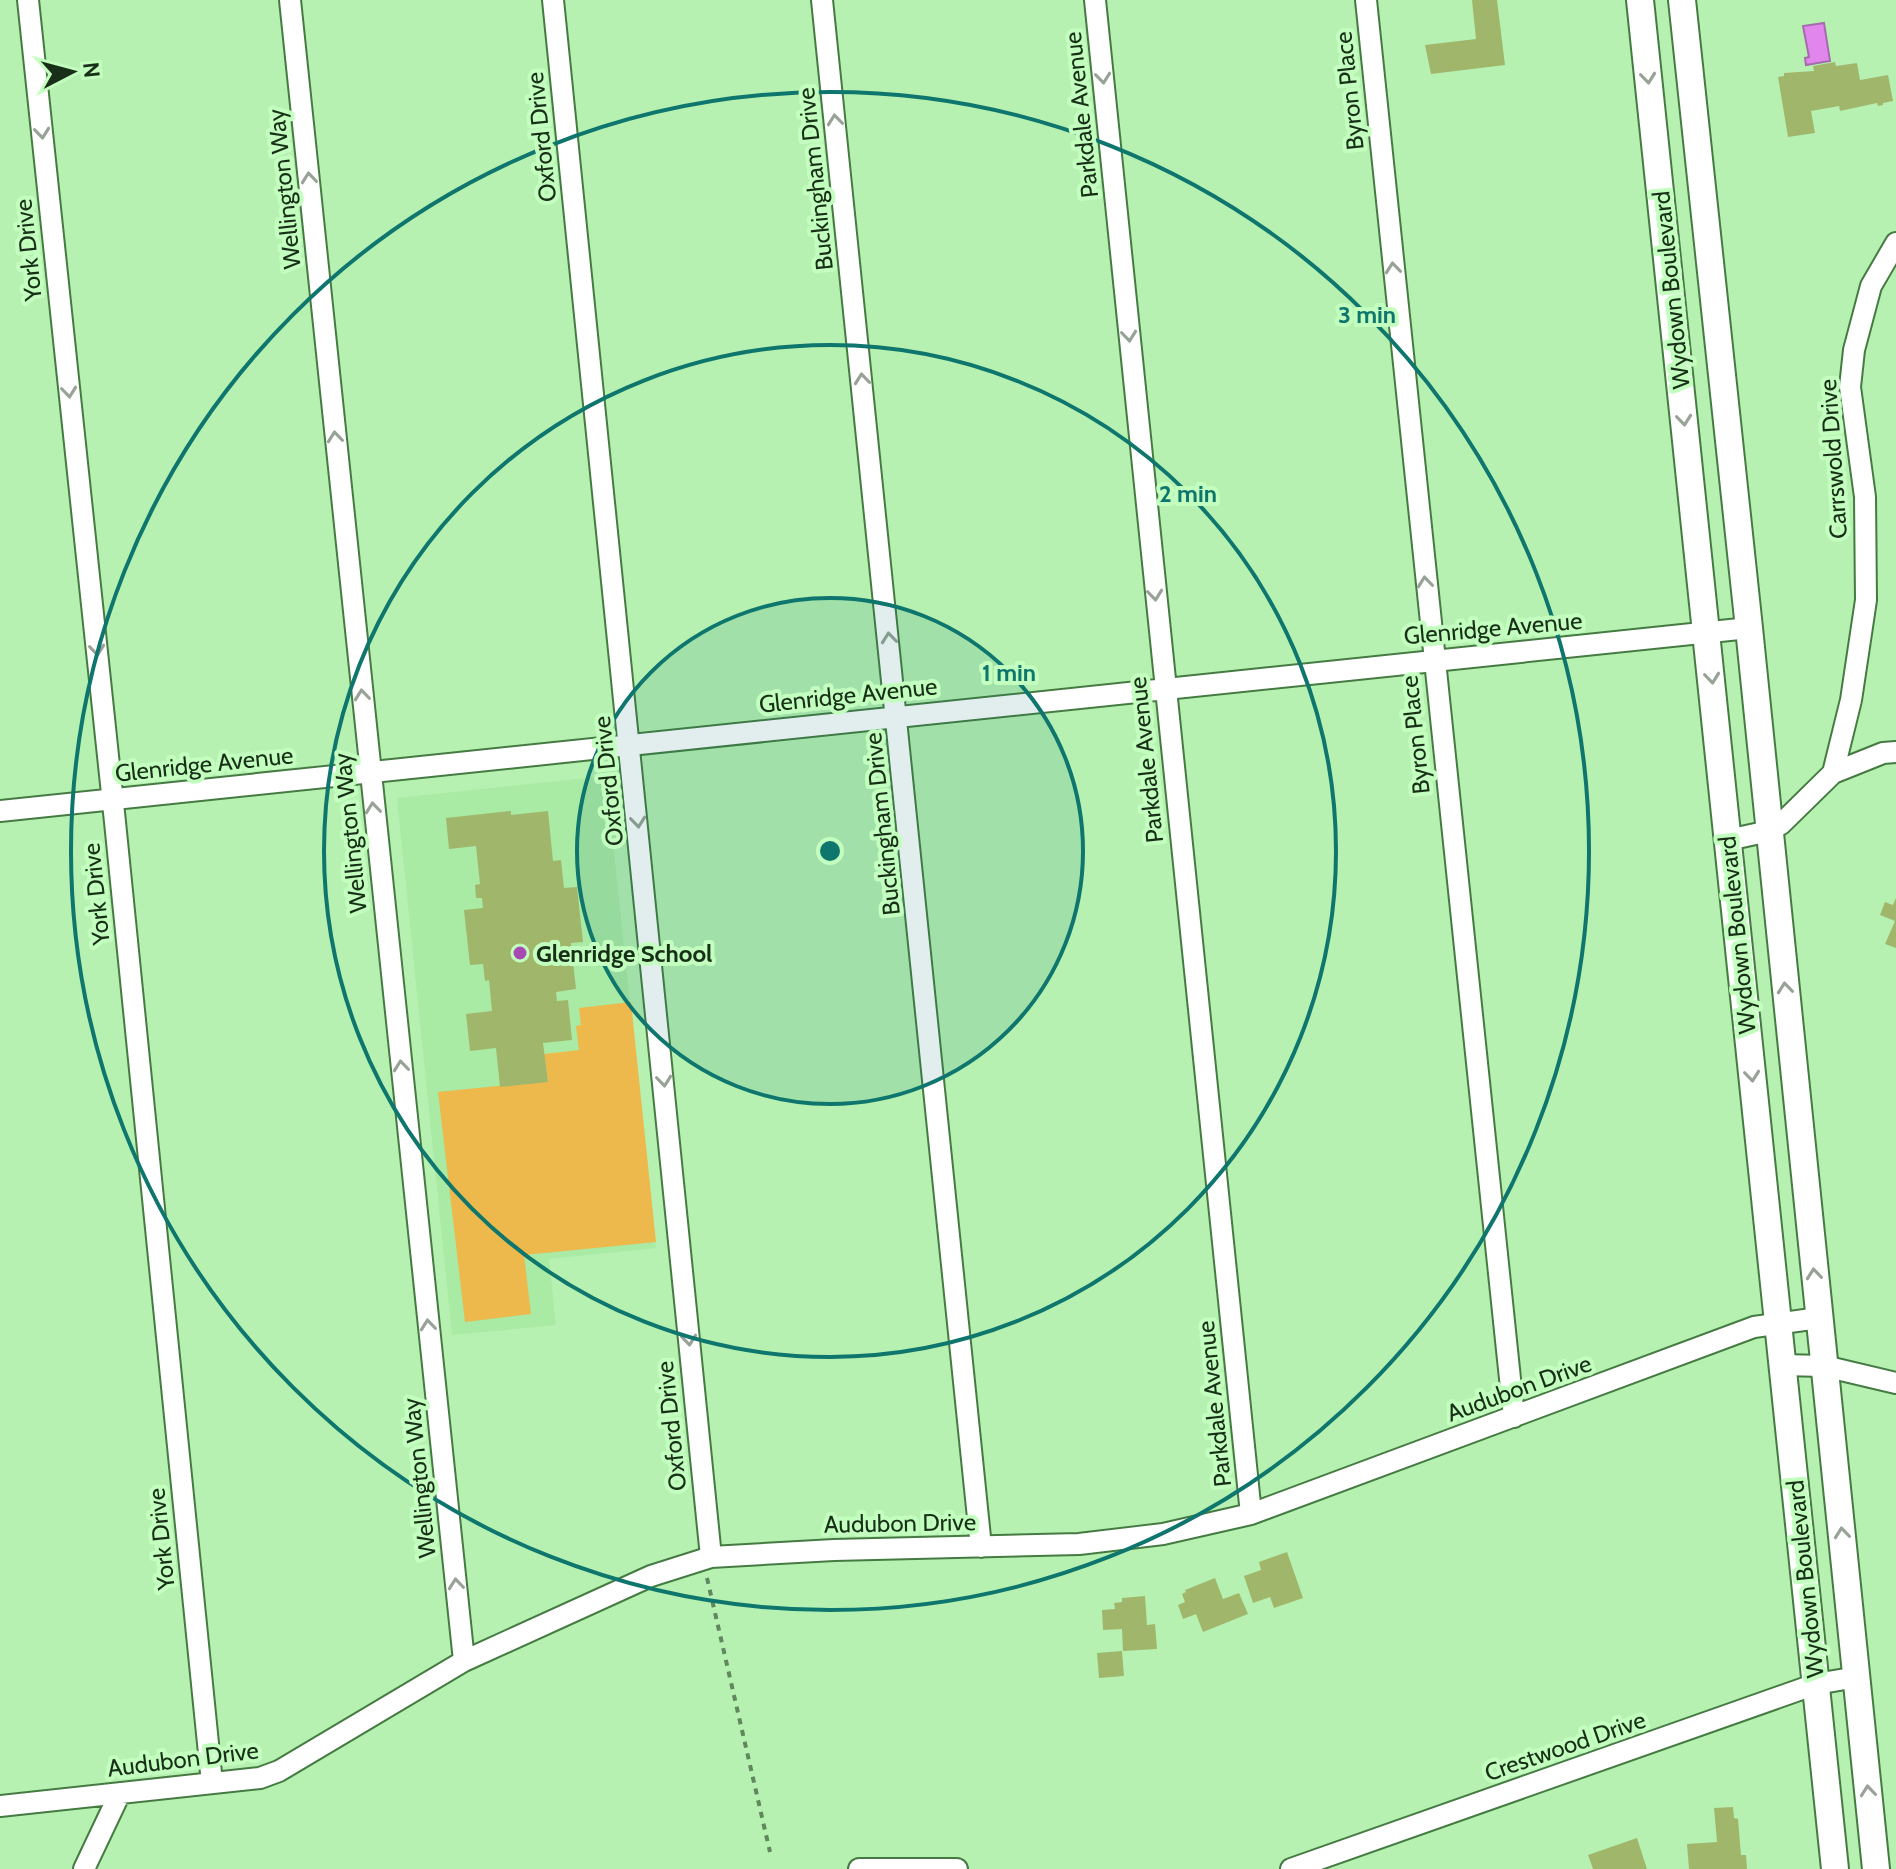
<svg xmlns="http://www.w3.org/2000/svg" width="1896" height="1869" font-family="Cabin,sans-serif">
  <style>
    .built { fill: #a9eaa4 }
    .green { fill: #edb94c }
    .water { fill: #e186ec; stroke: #a56cac; stroke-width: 2 }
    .building { fill: #a0b76b }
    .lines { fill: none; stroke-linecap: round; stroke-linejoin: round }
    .minor-casing { stroke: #457b42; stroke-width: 24 }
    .tertiary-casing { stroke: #457b42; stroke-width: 30 }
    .path { stroke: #60875d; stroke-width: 4; stroke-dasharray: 6 6; stroke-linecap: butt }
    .minor { stroke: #fff; stroke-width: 20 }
    .tertiary { stroke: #fff; stroke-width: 26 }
    .oneway { stroke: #98a297 }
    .ring { fill: none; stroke: #0f766e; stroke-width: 4 }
    .poi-dot { fill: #a74ab4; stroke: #c3ffbe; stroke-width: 3 }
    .labels { text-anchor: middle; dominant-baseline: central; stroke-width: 8; stroke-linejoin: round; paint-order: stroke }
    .street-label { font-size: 24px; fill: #193018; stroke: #c3ffbe }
    .poi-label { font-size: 24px; font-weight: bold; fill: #193018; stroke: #c3ffbe; text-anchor: start }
    .centre { fill: #0f766e; stroke: #c3ffbe; stroke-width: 4 }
    .ring-label { font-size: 24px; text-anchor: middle; font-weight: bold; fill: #0f766e; stroke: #c3ffbe; stroke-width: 8; stroke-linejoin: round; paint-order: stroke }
  </style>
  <rect width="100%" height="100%" fill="#b6f1b2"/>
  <!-- built -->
  <path class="built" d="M606 776 656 1248 549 1259 556 1325 452 1335 397 798Z"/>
  <!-- green -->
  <path class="green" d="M631 1002 656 1242 524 1255 531 1314 465 1322 438 1092 548 1081 544 1054 579 1050 576 1026 581 1025 579 1008Z"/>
  <!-- water -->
  <path class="water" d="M1824 23 1830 61 1806 65 1805 58 1809 57 1803 26Z"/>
  <!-- building -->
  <path class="building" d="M1472 0H1497L1505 65 1431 74 1425 45 1476 39Z
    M1835 62 1836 66 1857 63 1860 80 1888 75 1893 101 1883 103V105L1878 106 1877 103 1840 111 1839 106 1811 111 1815 133 1788 137 1778 77 1784 76V73L1814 71 1813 66Z
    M511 811V815L548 811 553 861 561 860 564 888 577 887 583 942 571 943 576 989 556 992 557 1001 568 1000 572 1040 543 1043 548 1082 500 1087 496 1048 470 1051 466 1014 492 1011 489 980 485 981 483 964 470 965 464 910 483 908 482 898H476L475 885 480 884 476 846 449 849 446 818Z
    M1896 898V948L1885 944 1895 921 1880 915 1885 902 1893 905Z
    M1287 1552 1303 1598 1274 1608 1270 1597 1253 1603 1244 1576 1261 1570 1259 1562Z
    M1215 1578 1223 1599 1239 1593 1248 1614 1203 1632 1196 1614 1183 1619 1178 1605 1185 1602 1182 1594 1186 1592 1185 1590Z
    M1145 1596 1147 1625 1155 1624 1157 1649 1123 1651 1122 1629 1103 1630 1102 1610 1115 1609 1114 1603 1122 1602V1598Z
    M1122 1651 1124 1676 1099 1678 1097 1653Z
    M1733 1807 1734 1818 1738 1819 1741 1855H1746L1747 1869H1689L1687 1844 1717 1842 1714 1808Z
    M1637 1838 1647 1869H1593L1588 1855Z"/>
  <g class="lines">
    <defs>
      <path id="minor" d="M28 0 115 822 212 1783
        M290 0 464 1661
        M553 0 711 1557
        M822 0 981 1547
        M1095 0 1251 1514
        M1366 0 1514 1417
        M1896 243 1871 286 1854 350 1850 387 1865 497 1866 600 1851 700 1833 773 1883 753 1896 752
        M0 811 1749 628
        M1728 840 1769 831 1781 824 1833 773
        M1782 1365 1824 1366 1896 1383
        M0 1806 260 1778 279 1771 464 1661 651 1576 711 1557 834 1550 1079 1544 1163 1534 1251 1514 1754 1327 1819 1318
        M84 1869 120 1793
        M859 1869H957
        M1291 1869 1816 1684 1857 1677"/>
      <path id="tertiary" d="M1640 0 1835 1869
        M1682 0 1749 628 1876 1869"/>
    </defs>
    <!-- minor casing -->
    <use href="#minor" class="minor-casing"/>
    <!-- tertiary casing -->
    <use href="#tertiary" class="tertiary-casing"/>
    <!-- path -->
    <path class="path" d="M707 1578 770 1852"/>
    <!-- minor -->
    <use href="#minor" class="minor"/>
    <!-- tertiary -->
    <use href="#tertiary" class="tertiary"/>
  </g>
  <!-- one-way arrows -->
  <defs><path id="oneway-chevron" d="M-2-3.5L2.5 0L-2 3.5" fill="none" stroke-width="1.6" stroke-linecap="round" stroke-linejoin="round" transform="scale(2)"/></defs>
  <g class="oneway">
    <use href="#oneway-chevron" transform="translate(1103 78) rotate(84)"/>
    <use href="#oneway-chevron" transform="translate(1648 78) rotate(84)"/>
    <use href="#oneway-chevron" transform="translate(835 120) rotate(-96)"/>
    <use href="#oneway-chevron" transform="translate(42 133) rotate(84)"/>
    <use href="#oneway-chevron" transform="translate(309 178) rotate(-96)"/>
    <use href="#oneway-chevron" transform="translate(1393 268) rotate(-96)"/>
    <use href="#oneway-chevron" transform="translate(1129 336) rotate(84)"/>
    <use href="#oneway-chevron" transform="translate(862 379) rotate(-96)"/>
    <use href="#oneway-chevron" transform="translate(69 392) rotate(84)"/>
    <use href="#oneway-chevron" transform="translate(1684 420) rotate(84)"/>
    <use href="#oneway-chevron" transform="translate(335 437) rotate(-96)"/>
    <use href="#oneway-chevron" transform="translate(1425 582) rotate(-96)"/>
    <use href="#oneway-chevron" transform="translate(1155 595) rotate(84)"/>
    <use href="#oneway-chevron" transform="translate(889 638) rotate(-96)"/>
    <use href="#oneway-chevron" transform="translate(97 650) rotate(84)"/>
    <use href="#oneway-chevron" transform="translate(1712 678) rotate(84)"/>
    <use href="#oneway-chevron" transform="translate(362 695) rotate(-96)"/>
    <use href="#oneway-chevron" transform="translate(373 808) rotate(-96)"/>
    <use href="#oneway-chevron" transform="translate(638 822) rotate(84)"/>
    <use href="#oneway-chevron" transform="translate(1785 988) rotate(-96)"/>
    <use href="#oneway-chevron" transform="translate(401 1066) rotate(-96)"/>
    <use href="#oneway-chevron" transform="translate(1752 1076) rotate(84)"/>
    <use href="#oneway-chevron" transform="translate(664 1081) rotate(84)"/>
    <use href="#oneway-chevron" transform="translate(1814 1274) rotate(-96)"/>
    <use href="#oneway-chevron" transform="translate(428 1325) rotate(-96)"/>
    <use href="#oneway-chevron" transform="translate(689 1340) rotate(84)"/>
    <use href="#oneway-chevron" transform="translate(1842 1533) rotate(-96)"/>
    <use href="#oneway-chevron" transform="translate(456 1584) rotate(-96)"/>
    <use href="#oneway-chevron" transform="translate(1868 1791) rotate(-96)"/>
  </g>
  <!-- distance rings -->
  <circle cx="830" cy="851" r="253" fill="#0f766e" fill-opacity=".12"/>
  <g class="ring">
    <circle cx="830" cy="851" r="253"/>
    <circle cx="830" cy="851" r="506"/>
    <circle cx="830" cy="851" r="759"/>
  </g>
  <!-- markers -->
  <circle class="poi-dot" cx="520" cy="953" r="8"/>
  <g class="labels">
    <!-- street labels -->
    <g class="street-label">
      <text transform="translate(1349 91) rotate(-96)">Byron Place</text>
      <text transform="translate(1081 115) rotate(-96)">Parkdale Avenue</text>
      <text transform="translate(541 137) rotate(-96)">Oxford Drive</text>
      <text transform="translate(815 179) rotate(-96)">Buckingham Drive</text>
      <text transform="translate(284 189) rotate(-96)">Wellington Way</text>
      <text transform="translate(28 250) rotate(-96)">York Drive</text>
      <text transform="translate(1671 290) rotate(-96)">Wydown Boulevard</text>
      <text transform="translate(1833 459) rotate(-94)">Carrswold Drive</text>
      <text transform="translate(1493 628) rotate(-5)">Glenridge Avenue</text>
      <text transform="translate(848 695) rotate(-6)">Glenridge Avenue</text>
      <text transform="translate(1415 735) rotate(-96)">Byron Place</text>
      <text transform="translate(1146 760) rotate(-96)">Parkdale Avenue</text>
      <text transform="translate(204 764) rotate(-6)">Glenridge Avenue</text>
      <text transform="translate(608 781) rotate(-96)">Oxford Drive</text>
      <text transform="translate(882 824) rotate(-96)">Buckingham Drive</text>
      <text transform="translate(350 833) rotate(-96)">Wellington Way</text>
      <text transform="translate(96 894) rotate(-96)">York Drive</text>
      <text transform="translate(1737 935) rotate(-96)">Wydown Boulevard</text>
      <text transform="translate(1519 1388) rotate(-20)">Audubon Drive</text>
      <text transform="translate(1214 1404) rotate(-96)">Parkdale Avenue</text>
      <text transform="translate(671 1426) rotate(-96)">Oxford Drive</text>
      <text transform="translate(419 1478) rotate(-96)">Wellington Way</text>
      <text transform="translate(900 1523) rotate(-1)">Audubon Drive</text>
      <text transform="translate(161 1539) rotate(-96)">York Drive</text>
      <text transform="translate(1805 1579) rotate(-96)">Wydown Boulevard</text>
      <text transform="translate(1565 1746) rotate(-19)">Crestwood Drive</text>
      <text transform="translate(183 1759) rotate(-7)">Audubon Drive</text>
    </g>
    <!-- poi labels -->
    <g class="poi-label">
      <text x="536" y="953">Glenridge School</text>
    </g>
  </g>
  <circle cx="830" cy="851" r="12" class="centre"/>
  <g class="ring-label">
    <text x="1367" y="323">3 min</text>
    <text x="1188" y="502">2 min</text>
    <text x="1009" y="681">1 min</text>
  </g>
  <!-- north arrow -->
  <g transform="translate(72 72) rotate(84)" stroke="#c3ffbe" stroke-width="6" paint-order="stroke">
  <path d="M0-6L14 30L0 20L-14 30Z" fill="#193018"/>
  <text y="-12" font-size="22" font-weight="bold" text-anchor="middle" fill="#193018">N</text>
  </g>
</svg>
